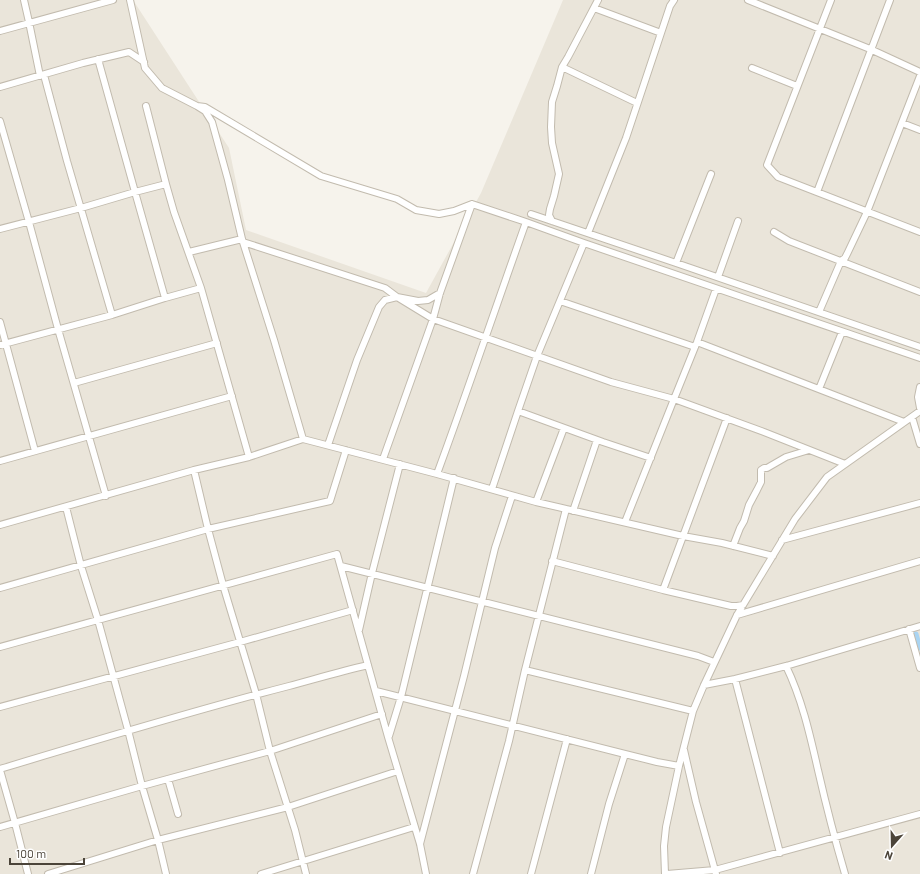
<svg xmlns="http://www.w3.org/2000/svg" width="920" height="874" font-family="Barlow,sans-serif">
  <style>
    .residential { fill: #eae5da }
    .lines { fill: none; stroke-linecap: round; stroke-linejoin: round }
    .canal { stroke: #a9d4f2; stroke-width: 5 }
    .minor-casing { stroke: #c2bbae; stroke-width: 8 }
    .minor { stroke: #fff; stroke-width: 6 }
  </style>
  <rect width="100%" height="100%" fill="#f6f3ec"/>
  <!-- residential -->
  <path class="residential" d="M0 0H133L229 148 246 230 426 293 481 193 563 0H920V874H0Z"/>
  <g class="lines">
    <!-- canal -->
    <path class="canal" d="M916 634 920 648"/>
    <defs>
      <path id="minor" d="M24 0 29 22 40 76
        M130 0 145 68 162 88 197 106 205 111 212 122 228 180 242 239 274 340 303 439
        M748 0 870 49 920 72
        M831 0 767 165 778 177 920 232
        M594 8 661 33
        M0 31 113 0
        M98 59 135 192 165 298
        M562 67 637 103
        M752 68 797 86
        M44 75 67 161 112 315
        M0 87 83 63 129 52 144 62
        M146 106 166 184 174 212 201 288 249 457
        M197 106 205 107 321 176 397 199 416 210 439 214 454 211 472 204 526 222 584 243 920 358
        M0 121 29 222 58 329 106 496
        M902 123 920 130
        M817 192 890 0
        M531 214 676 263 920 347
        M552 221 549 215 550 209 554 196 559 174 552 143 551 127 552 102 557 86 562 67 568 57 598 0
        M0 229 81 208 135 192 166 184
        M774 232 789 241 920 292
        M588 233 626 138 670 6 674 0
        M243 242 385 288 397 297 433 319 611 382 674 399 764 432 845 464
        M189 252 242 239
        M676 263 711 174
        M718 277 738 221
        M560 301 695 347
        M819 312 841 261 845 258 848 252 867 212 920 76
        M0 322 35 451
        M697 342 904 422
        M0 345 112 315 165 298 201 288
        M74 383 217 343
        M920 387 918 397 920 408
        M819 389 842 332
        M518 411 603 442 651 458
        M912 417 920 444
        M328 445 357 360 379 307 385 300 397 297 418 301 428 300 440 293
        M383 459 433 319 440 293 472 204
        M0 461 232 396
        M194 470 208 529 223 585 256 694 270 751 295 830 306 874
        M437 474C468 390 496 306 526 222
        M492 489 518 411 537 356 584 243
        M536 502 564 428
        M66 507 81 566 98 620 128 730 142 786 158 840 166 874
        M573 511 597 440
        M625 522 674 399 697 342 716 289
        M0 525 194 470 249 457 303 439 437 474 536 502 683 536 722 543 773 556
        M782 540 920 503
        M733 546 740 528 744 521 749 505 757 490 761 482V470L764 468H767L786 457 809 450
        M552 561 663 590 731 606H737L743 605
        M341 566 698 656 714 662
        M0 588 208 529 330 501 346 450
        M663 590 727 418
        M737 615 920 561
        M909 629 920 668
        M359 630 372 573 400 464
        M0 647 337 554 388 737 420 844 426 874
        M786 666C802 699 810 735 818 770 826 805 835 840 845 874
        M525 670 693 711
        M735 679 780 853
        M704 685 735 679 786 666 920 626
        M376 691 625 754 657 762 679 766
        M0 707 240 642 353 610
        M389 736 401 697 454 478
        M684 750 696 802 716 874
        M0 769C96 740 192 711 289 686 315 679 342 671 368 665
        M0 770 15 823 28 874
        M168 779 178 814
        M0 827 142 786 270 751 382 714
        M420 844 464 676 495 548 512 496
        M48 874 158 840 288 807 398 771
        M261 874 414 827
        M473 874 509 741 525 670 566 509
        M531 874 567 739
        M591 874 609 804 625 754
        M665 874 664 846 666 827 679 766 693 711 704 685 737 615 795 519 827 477 920 411
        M667 874 715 870 920 814"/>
    </defs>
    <!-- minor casing -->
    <use href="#minor" class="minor-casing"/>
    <!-- minor -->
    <use href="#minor" class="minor"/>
  </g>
  <!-- north arrow -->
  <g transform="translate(892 846) rotate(200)" stroke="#ffffff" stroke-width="3" paint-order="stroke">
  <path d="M0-3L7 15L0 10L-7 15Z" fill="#4b4439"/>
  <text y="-6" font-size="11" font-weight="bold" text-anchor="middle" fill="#4b4439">N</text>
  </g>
  <!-- scale -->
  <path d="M10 858v6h74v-6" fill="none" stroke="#4b4439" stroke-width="2"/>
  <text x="16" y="858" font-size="12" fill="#4b4439" stroke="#ffffff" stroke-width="3" paint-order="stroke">100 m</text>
</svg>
